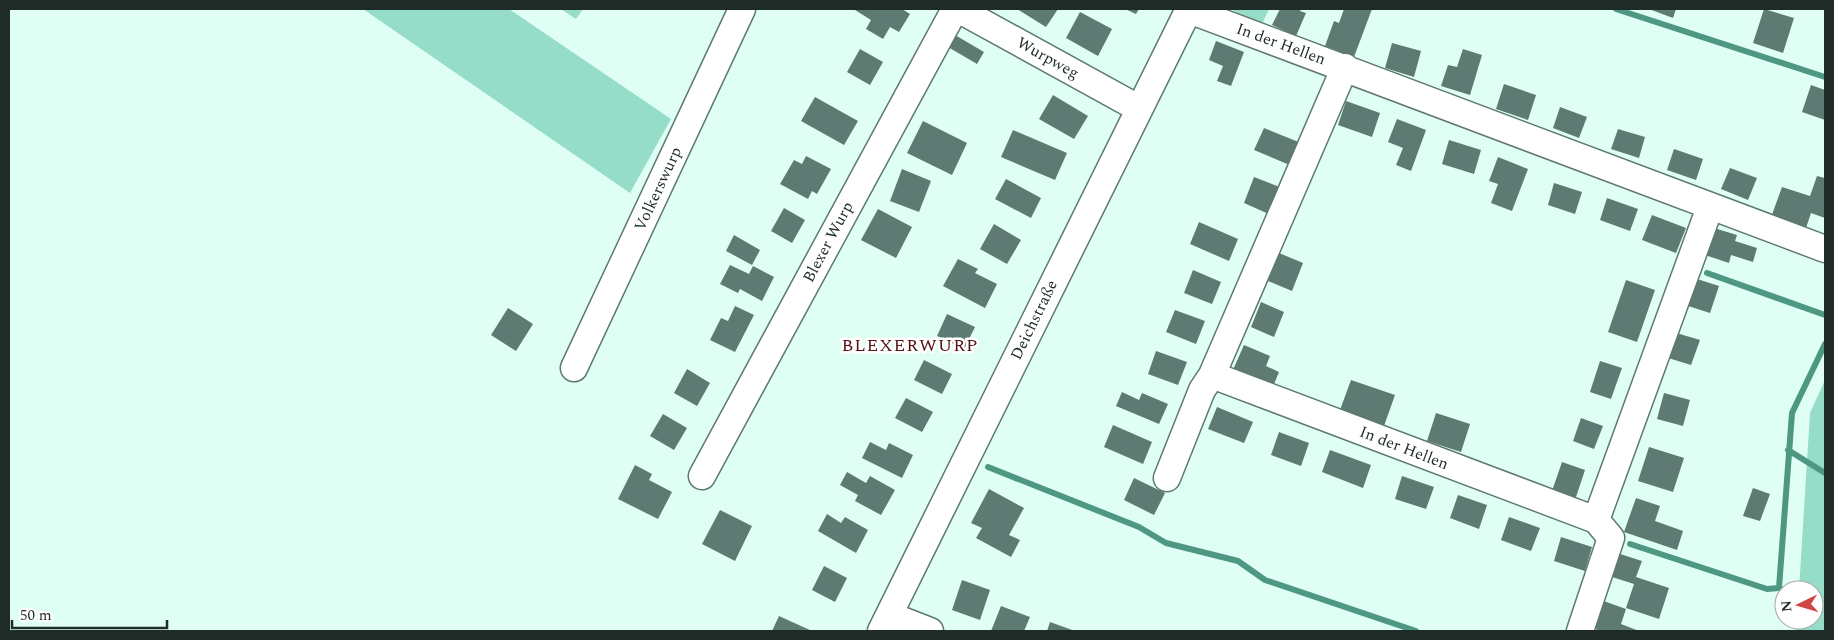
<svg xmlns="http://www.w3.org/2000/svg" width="1834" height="640" font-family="Spectral,serif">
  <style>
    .green { fill: #95ddc8 }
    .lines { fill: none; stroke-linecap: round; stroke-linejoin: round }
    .stream { stroke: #4d9783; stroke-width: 6 }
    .building { fill: #5f7a72 }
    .minor-casing { stroke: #5d7970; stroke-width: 29 }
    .minor { stroke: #fff; stroke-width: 26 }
    .labels { text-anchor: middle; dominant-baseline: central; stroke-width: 5; stroke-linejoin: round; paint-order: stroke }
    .street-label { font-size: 16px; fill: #1f2b27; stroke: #fff }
    .neighbourhood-label { font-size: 18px; letter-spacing: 1px; fill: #581315; stroke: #fff }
  </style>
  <rect width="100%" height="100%" fill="#dffef4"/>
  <!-- green -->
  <path class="green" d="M363 9H509L671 119 630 193Z
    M561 9H583L576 19Z
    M1230 9H1269L1262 24Z
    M1825 380V631H1796L1797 620H1814V590H1799L1810 413Z"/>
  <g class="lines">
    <!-- stream -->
    <path class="stream" d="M1616 9 1825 77
      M1707 273 1825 315
      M1788 450 1825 473
      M988 467 1139 527 1166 543 1238 561 1265 580 1416 631
      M1630 544 1767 589 1779 588 1792 413 1825 344"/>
  </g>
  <!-- building -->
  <path class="building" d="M856 9H902L910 14 899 32 890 27 883 39 866 29 871 20 855 10Z
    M1017 9H1058L1046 27Z
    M1125 9H1139L1136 14Z
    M1280 9H1301L1300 11 1306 13 1296 36 1272 25Z
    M1344 9H1372L1354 57 1325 46 1334 21 1339 23Z
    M1649 9H1676L1673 18Z
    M1764 9 1794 18 1783 53 1753 43Z
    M1080 12 1112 29 1098 56 1066 38Z
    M955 35 984 52 977 64 948 47Z
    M1216 41 1244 52 1231 86 1217 81 1223 66 1209 60Z
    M1392 43 1421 51 1414 77 1385 68Z
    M860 49 883 62 870 85 847 72Z
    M1463 49 1482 55 1470 95 1441 86 1448 65 1457 67Z
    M1504 84 1536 95 1528 120 1496 109Z
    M1811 85 1825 90V120L1802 112Z
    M1053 95 1088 116 1074 139 1039 119Z
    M815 97 858 121 844 145 801 121Z
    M1346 101 1380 113 1372 137 1338 125Z
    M1560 107 1587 117 1579 138 1553 128Z
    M1397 119 1426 130 1411 171 1396 165 1403 148 1388 142Z
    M923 121 967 143 952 175 907 153Z
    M1264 128 1301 143 1292 166 1254 150Z
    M1618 129 1645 137 1639 158 1611 149Z
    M1013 130 1067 153 1055 180 1001 157Z
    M1449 140 1481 150 1474 174 1442 164Z
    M1674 149 1703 159 1696 180 1667 170Z
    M806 156 831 169 817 194 812 191 808 199 780 184 794 160 802 164Z
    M1498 157 1528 169 1512 211 1491 203 1498 184 1489 181Z
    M1730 168 1757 178 1748 200 1721 189Z
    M902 169 931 181 919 212 890 201Z
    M1817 176 1825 178V218L1811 213 1804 234 1769 223 1782 187 1810 196Z
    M1254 177 1282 188 1271 215 1244 203Z
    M1006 179 1041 198 1031 218 995 199Z
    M1554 183 1582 192 1575 214 1548 205Z
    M1607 198 1638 209 1630 231 1600 220Z
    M784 208 805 220 792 243 771 231Z
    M878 209 912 227 896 258 861 240Z
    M1652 215 1686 228 1676 253 1642 240Z
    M1199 222 1238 239 1229 261 1190 244Z
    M994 224 1021 240 1007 264 980 249Z
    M1714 228 1737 235 1735 241 1757 248 1753 262 1731 255 1729 263 1705 255Z
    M734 235 760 250 752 265 726 251Z
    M1279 253 1303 263 1292 291 1268 281Z
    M958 259 978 269 975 273 997 284 985 308 943 286Z
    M730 265 749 274 753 266 774 277 762 301 740 289 738 293 720 284Z
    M1193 270 1221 282 1212 304 1184 293Z
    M1694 278 1719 286 1710 313 1685 305Z
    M1626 280 1655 290 1637 342 1608 332Z
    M1261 302 1284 312 1274 337 1251 327Z
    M735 306 754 315 735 352 710 340 721 318 728 321Z
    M508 308 533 324 516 351 491 335Z
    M1175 310 1205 321 1196 344 1166 332Z
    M947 314 975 327 964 349 937 336Z
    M1673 332 1700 340 1691 365 1665 357Z
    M1244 345 1270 356 1266 366 1279 372 1272 389 1232 372Z
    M1156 351 1187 362 1178 385 1148 374Z
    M924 360 952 374 942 394 914 380Z
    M1600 361 1622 368 1611 399 1590 392Z
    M687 369 710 383 697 406 674 393Z
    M1351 380 1395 395 1384 426 1340 410Z
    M1122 392 1139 400 1142 393 1168 404 1159 424 1116 406Z
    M1664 393 1690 400 1683 426 1657 419Z
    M906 398 933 412 922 432 895 418Z
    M1217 407 1253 422 1244 443 1208 429Z
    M1436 413 1470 424 1461 452 1427 441Z
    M663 414 687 428 674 450 650 436Z
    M1581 418 1603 426 1594 449 1573 441Z
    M1113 425 1152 442 1143 464 1104 447Z
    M1279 432 1309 443 1301 466 1271 455Z
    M870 442 886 450 889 443 913 455 902 478 862 458Z
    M1649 447 1684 458 1673 492 1638 481Z
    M1330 450 1371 465 1363 488 1322 472Z
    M1562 462 1585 470 1575 500 1552 491Z
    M635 465 652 474 649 480 672 492 658 519 618 499Z
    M847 472 866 483 870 476 895 490 881 515 855 501 858 495 840 485Z
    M1402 476 1434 487 1426 509 1395 499Z
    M1134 478 1165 493 1154 515 1124 500Z
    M1753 488 1770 494 1760 521 1743 516Z
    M989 489 1024 508 1009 535 1020 540 1011 557 976 538 982 528 971 523Z
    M1458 495 1487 505 1479 529 1450 518Z
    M1636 498 1660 506 1655 521 1683 531 1677 550 1624 532Z
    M720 510 752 526 735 561 702 544Z
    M827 514 841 523 845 517 868 530 856 553 818 531Z
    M1509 517 1540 528 1531 551 1501 540Z
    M1561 537 1592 547 1585 571 1554 561Z
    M1617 553 1642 561 1636 577 1669 588 1659 619 1626 608 1634 584 1609 576Z
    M824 566 847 578 835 602 812 590Z
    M962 580 990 590 980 620 952 610Z
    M1601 600 1626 609 1621 624 1639 631H1600L1590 627Z
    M1001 606 1030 617 1024 631H991Z
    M779 616 812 631H772Z
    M1050 622 1075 631H1047Z"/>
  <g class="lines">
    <defs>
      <path id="minor" d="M958 9 1138 108
        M1189 10 1825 249
        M574 368 742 9
        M1212 375 1596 520
        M702 476 955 9
        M1167 478 1202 390 1212 375 1345 67
        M889 615 930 631
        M881 631 1189 9
        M1580 631 1611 538 1596 520 1710 207"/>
    </defs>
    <!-- minor casing -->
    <use href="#minor" class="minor-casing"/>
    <!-- minor -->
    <use href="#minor" class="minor"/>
  </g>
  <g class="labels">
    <!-- street labels -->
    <g class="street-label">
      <text transform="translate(1281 44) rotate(20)">In der Hellen</text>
      <text transform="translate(1048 58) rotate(29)">Wurpweg</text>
      <text transform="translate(658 189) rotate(-65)">Volkerswurp</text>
      <text transform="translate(828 242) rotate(-62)">Blexer Wurp</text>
      <text transform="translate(1034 320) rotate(-64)">Deichstraße</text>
      <text transform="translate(1404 448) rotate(21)">In der Hellen</text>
    </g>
    <!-- neighbourhood labels -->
    <g class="neighbourhood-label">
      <text x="910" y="345">BLEXERWURP</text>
    </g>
  </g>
  <!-- border -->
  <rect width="1834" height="640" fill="none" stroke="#1f2b27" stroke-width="20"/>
  <!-- north arrow -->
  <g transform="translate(1799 605) rotate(265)"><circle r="24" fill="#ffffff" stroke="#a5aaa9"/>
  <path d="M0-4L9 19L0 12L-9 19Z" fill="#d24344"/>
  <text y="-8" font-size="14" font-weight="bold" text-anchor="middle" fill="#1f2b27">N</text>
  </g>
  <!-- scale -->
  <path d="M12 620v8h155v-8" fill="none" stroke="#1f2b27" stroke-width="2.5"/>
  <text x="20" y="620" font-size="15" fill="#1f2b27" stroke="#ffffff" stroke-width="4" paint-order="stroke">50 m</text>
</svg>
